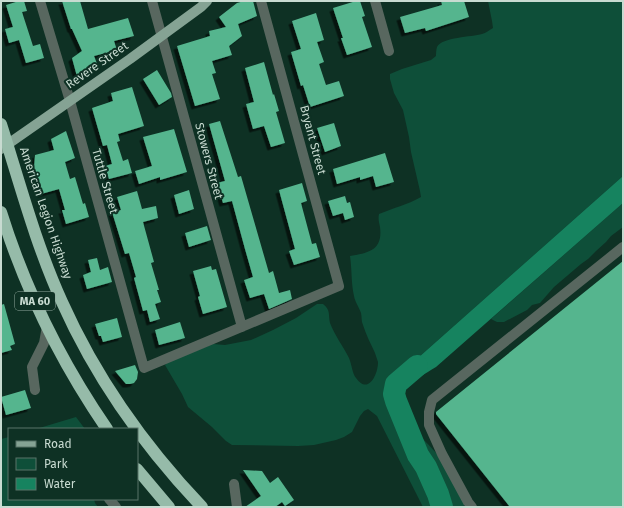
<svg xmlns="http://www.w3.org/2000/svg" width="624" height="508" font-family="'Fira Sans',sans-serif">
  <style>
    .green { fill: #0e4f39 }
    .water { fill: #16835f }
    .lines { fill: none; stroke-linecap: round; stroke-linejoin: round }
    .river { stroke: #16835f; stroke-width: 22 }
    .building { fill: #55b58e; filter: url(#shadow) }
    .minor { stroke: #58675f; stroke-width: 10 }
    .major { stroke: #85a394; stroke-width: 10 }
    .highway { stroke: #96bba9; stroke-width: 12 }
    .labels { text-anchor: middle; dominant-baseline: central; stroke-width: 4; stroke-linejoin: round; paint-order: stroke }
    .shield { fill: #0e3124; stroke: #90a89d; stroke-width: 1 }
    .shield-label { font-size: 11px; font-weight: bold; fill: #c8dbd1 }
    .street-label { font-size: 12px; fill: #c8dbd1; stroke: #0e3124 }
  </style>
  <defs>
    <filter id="shadow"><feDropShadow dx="-3.5" dy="3.5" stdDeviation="0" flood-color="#0009"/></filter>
  </defs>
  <rect width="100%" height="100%" fill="#0e3124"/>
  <!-- green -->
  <path class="green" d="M488 1H623V176L419 357C402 361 402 370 394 385L404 391C395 419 430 443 444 462 449 468 451 475 454 481 457 487 461 492 463 498 464 501 464 504 464 507H423L377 416 368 409 364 411 360 416 352 432 344 437 336 440 314 445 298 446 232 445 226 441 212 427 188 407 182 394 165 365 168 362 213 344 225 345 251 340 273 330 296 318 317 304H323C331 310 328 315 330 323 335 336 343 346 349 358 352 365 352 373 356 378 368 395 378 375 378 362 377 359 376 356 375 353 371 344 366 335 363 325 361 321 362 317 361 313 359 307 355 302 354 296 351 283 352 269 350 256 369 253 383 250 380 227 379 222 378 219 379 214 393 208 407 205 421 197L420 191 411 152 409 137 403 110 394 93 390 79V74L402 69 431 60 436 56C436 54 436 50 437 47 442 37 472 37 482 34 486 33 489 30 493 28L492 21Z
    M623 203V227L611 236 606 242 596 251 588 259 581 264 554 287 540 303 532 305 527 310 504 322H497L491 319Z
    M76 417 85 429H36Z
    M9 437V499H94L95 503 98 507H1V439Z"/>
  <!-- water -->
  <path class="water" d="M623 176V203L436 367C425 374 412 380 404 391L394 385 392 381 394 373 402 369C406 362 411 359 419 357Z"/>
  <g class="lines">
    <!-- river -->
    <path class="river" d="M417 366 396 384 394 394 396 401 418 455 426 467 438 494 442 507"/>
  </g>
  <!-- building -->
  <path class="building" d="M19 1H24L27 11 22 12 33 46 40 44 44 58 26 63 19 40 9 43 5 29 13 27 6 5Z
    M62 1H80L88 29 128 18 134 36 114 41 117 50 94 56 98 66 78 80 72 58 82 51 72 29H71Z
    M244 1H253L257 16 238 24 242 36 229 46 232 55 212 61 216 73 212 74 220 99 195 106 177 46 210 36 209 31 226 27 219 17 237 3Z
    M356 1H360L365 16 362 17 372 47 347 55 341 38H343L333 8Z
    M441 1H464L469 17 426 31 425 28 405 33 400 17 442 5Z
    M316 13 324 40 317 42 324 62 319 64 326 85 339 81 344 96 310 107 303 85 301 86 291 52 301 49 292 21Z
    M264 62 273 95 274 94 279 111 276 112 285 143 271 147 264 126 253 129 246 104 254 102 245 68Z
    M157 70 171 93 172 97 159 105 143 79Z
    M132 87 144 126 118 134 120 141 117 142 123 161 128 159 132 173 109 179 105 166 112 164 107 145 103 146 92 108 113 101 111 93Z
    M220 121 238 177 241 176 269 273 273 271 279 293 290 290 292 299 269 309 264 294 250 298 244 280 253 277 245 249 232 201 223 203 217 183 225 181 209 124Z
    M334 123 341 146 325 152 317 128Z
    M174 129 187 172 160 180V177L139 184 135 171 152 166 143 137Z
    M66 131 75 158 65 162 70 179 75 177 83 204 85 203 89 217 66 224 62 210H65L59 189 41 194 34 169 35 155 54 150 51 139Z
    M385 153 394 182 376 187 373 176 360 180V177L337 184 333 169Z
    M302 183 307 201 301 203 312 244 316 243 320 257 294 265 289 251 295 249 279 190Z
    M189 190 194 209 179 214 174 195Z
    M137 191 142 209 156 206 158 218 143 222 154 262 151 263 159 290H157L161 302 155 304 160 319 150 322 147 310 143 311 134 278 136 277 129 253 125 254 112 212 121 210 117 197Z
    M345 196 347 203 350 202 354 217 345 220 343 213 333 216 328 201Z
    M207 226 211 240 189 247 185 233Z
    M97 258 100 270 108 267 112 282 87 289 83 275 91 272 88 260Z
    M623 261V507H510L436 414V412Z
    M211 266 212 270 216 269 227 307 203 314 198 297 200 296 193 271Z
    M4 304 15 344 10 346 12 350 1 353V305Z
    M117 318 122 337 103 342 101 336H99L95 324Z
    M180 322 185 338 159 345 155 330Z
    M135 365 138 372 137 379 134 383 130 384H126L115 371Z
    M25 390 31 408 6 415 1 397Z
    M243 470 262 471 270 483 278 477 294 500 285 506 282 502 275 507H245L261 496Z"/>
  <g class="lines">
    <!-- minor -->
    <path class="minor" d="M40 1 70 101 144 368 339 286 261 1
      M152 1 242 327
      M375 1 389 51
      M35 390 32 367 44 343 47 326
      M234 484 237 507
      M109 499 116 507
      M472 507 468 502 442 454 429 425V412L432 400 623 247"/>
    <!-- major -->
    <path class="major" d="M1 149 130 59 201 7 207 1"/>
    <!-- highway -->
    <path class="highway" d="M1 124C20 184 36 245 62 302 96 378 145 447 202 507
      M1 212C25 289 61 362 107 429
      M137 469 169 507"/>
  </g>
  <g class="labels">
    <!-- shield labels -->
    <rect class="shield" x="15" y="292" width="40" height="18" rx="3"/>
    <g class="shield-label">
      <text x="35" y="301">MA 60</text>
    </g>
    <!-- street labels -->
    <g class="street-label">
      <text transform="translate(97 65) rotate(-35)">Revere Street</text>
      <text transform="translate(313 140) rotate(75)">Bryant Street</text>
      <text transform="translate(209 161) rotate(75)">Stowers Street</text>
      <text transform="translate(105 181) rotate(74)">Tuttle Street</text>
      <text transform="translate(46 213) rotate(71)">American Legion Highway</text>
    </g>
  </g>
  <!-- border -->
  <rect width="624" height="508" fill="none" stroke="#c8dbd1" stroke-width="4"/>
  <!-- legend -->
  <rect x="8" y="428" width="130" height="72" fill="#0e3124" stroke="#587569"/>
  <rect x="16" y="441" width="20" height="6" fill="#85a394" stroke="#587569"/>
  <text x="44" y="448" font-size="12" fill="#c8dbd1">Road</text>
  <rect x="16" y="458" width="20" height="12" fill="#0e4f39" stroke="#587569"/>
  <text x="44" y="468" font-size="12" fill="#c8dbd1">Park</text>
  <rect x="16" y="478" width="20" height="12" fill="#16835f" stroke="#587569"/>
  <text x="44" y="488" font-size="12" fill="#c8dbd1">Water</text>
</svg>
